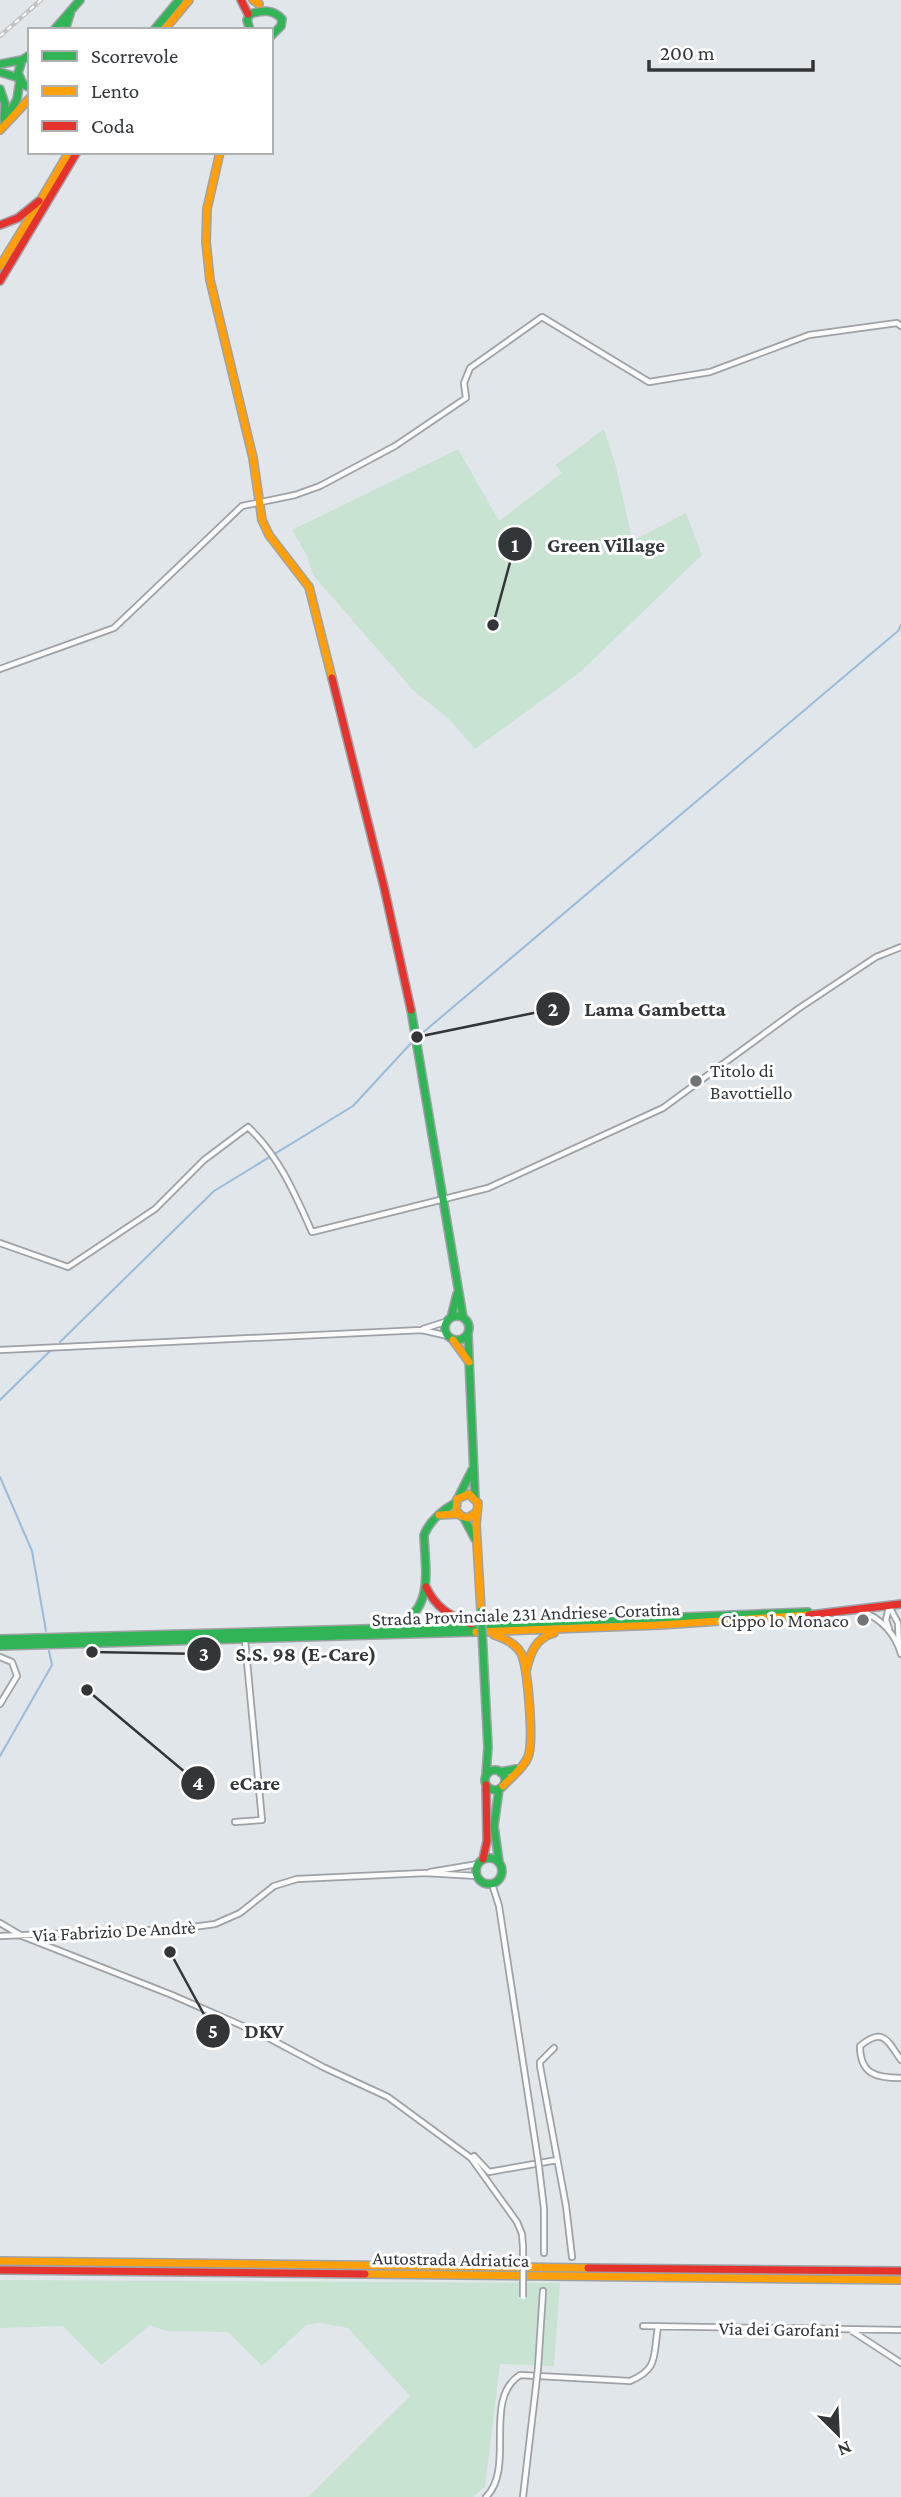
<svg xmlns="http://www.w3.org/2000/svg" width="901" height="2497" font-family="'Crimson Pro',serif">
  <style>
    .green { fill: #c8e3d2 }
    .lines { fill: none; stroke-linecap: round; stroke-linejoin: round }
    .stream { stroke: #9abbd9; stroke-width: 2 }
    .street-casing { stroke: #9ea2a6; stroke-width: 8 }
    .fast-casing { stroke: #9ea2a6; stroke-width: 10 }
    .slow-casing { stroke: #9ea2a6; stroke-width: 10 }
    .jam-casing { stroke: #9ea2a6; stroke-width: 10 }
    .street { stroke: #fafbfc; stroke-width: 4.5 }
    .fast { stroke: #30b455; stroke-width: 7 }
    .slow { stroke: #ff9f0a; stroke-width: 7 }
    .jam { stroke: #e5322d; stroke-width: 7 }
    .rail-casing { stroke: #c2c3c5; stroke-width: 4.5 }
    .rail { stroke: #fff; stroke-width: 2; stroke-dasharray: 5; stroke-linecap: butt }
    .street-bridge-casing { stroke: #9ea2a6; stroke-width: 8; stroke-linecap: butt }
    .fast-bridge-casing { stroke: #9ea2a6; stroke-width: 10; stroke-linecap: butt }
    .street-bridge { stroke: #fafbfc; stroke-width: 4.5 }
    .fast-bridge { stroke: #30b455; stroke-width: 7 }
    .poi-dot { fill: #6f7477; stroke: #fff; stroke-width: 2.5 }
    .labels { text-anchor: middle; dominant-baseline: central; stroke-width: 6; stroke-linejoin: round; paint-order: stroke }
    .poi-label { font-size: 19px; fill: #323639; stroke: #fff; text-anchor: start }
    .street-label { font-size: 19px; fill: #323639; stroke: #fff }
    .leader { fill: none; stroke: #323639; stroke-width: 2.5 }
    .callout-dot { fill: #323639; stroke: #fff; stroke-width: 2.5 }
    .mark-label { font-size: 21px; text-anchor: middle; font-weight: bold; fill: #fff }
    .callout-label { font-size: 21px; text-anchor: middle; font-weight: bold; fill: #323639; stroke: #fff; stroke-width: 6; stroke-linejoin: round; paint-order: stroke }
  </style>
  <rect width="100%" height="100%" fill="#e1e6eb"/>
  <!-- green -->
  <path class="green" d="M604 429 615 463 631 534 638 538 686 513 702 555 578 674 475 749 450 720 413 690 313 575 307 556 292 530 458 449 499 521 562 473 556 465Z
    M0 2280 560 2283 554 2366 500 2364 485 2487 473 2497H308L410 2396 348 2328 320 2323 306 2325 262 2366 228 2332 167 2331 150 2325 101 2365 63 2326 0 2328Z"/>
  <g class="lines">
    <!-- stream -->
    <path class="stream" d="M420 1035 898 631 901 625
      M60 1342 214 1191 353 1106 413 1041
      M0 1400 50 1351
      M0 1477 32 1551 46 1631
      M0 1756 52 1665 49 1651"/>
    <defs>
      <path id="street" d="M0 669 114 628 242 506 295 495 320 486 395 446 466 398 464 383 470 368 542 317 649 382 710 372 809 335 897 323 901 326
        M0 1243 68 1267 155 1209 204 1160 248 1127C279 1156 295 1194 312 1232L488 1188 663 1108 798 1009 876 957 901 947
        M423 1329 448 1321
        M0 1350 422 1330 448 1336
        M889 1606 898 1623 899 1646
        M862 1611C881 1619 895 1633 901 1654
        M889 1629 886 1620 889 1607
        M0 1657 12 1662 17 1676 0 1704
        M235 1822 262 1820 245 1640
        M430 1872 478 1864
        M492 1884 499 1906 538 2160
        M0 1923 22 1936 172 1995 261 2034 323 2067 388 2097 471 2158 517 2222 522 2234 523 2247
        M0 1936 178 1929 215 1924 240 1913 274 1886 297 1879 425 1873 477 1876
        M554 2048 540 2062V2066L566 2206 572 2257
        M901 2060C888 2042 884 2026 860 2046 860 2074 876 2078 901 2078
        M471 2158 474 2156 489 2172 557 2160
        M539 2167 544 2209V2253
        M643 2326 901 2330
        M852 2331 901 2363
        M538 2368 543 2291
        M486 2497C516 2468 482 2399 520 2375L630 2381C659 2369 653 2356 658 2327
        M523 2497 536 2386"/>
      <path id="fast" d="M54 30 80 0
        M65 30 70 14
        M154 30 179 0
        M250 30 247 20 250 14C262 10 273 9 282 19L281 26 271 36
        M30 55 22 60 18 73 23 84 30 88
        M0 64 22 60
        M0 72 19 78
        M0 89 5 104 4 119
        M3 126 17 99 20 80
        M411 1010 463 1317
        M445 1328a12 12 0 1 1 24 0a12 12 0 1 1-24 0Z
        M451 1318 457 1294
        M468 1335 475 1498
        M459 1496 472 1470
        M464 1518 475 1539
        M395 1625C435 1611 425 1570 424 1535 430 1520 441 1511 455 1503
        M0 1639 434 1627 808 1612
        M0 1646 476 1632
        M483 1650 488 1747 486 1775
        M485 1780a10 10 0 1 1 20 0a10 10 0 1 1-20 0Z
        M500 1772 516 1769
        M499 1789 494 1826 499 1862
        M476 1871a13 13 0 1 1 26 0a13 13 0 1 1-26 0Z"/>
      <path id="slow" d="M253 0 259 4
        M164 30 189 0
        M0 130 30 98
        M220 152 207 209 206 242 210 280 253 458 262 520 269 535 309 587 332 678
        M40 201 69 152
        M0 266 40 201
        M453 1340 469 1362
        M477 1512 468 1518 461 1516 456 1510 457 1499 469 1494 478 1503 476 1525 481 1611
        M439 1515 458 1514
        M476 1632 660 1625 809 1615
        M494 1635C504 1638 515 1643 521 1653 528 1667 534 1743 528 1757 523 1769 511 1777 503 1786
        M526 1671C530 1654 535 1638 554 1633
        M0 2261 588 2268
        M365 2274 901 2280"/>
      <path id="jam" d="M241 0 248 14
        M0 225 18 218 39 201
        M0 281 77 152
        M332 678 384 887 411 1010
        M426 1587C436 1608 450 1616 471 1624
        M809 1615 901 1604
        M483 1859 487 1841 486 1785
        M588 2268 901 2271
        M0 2270 365 2274"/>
    </defs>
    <!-- street casing -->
    <use href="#street" class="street-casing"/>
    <!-- fast casing -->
    <use href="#fast" class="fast-casing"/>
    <!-- slow casing -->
    <use href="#slow" class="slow-casing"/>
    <!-- jam casing -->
    <use href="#jam" class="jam-casing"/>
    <!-- street -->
    <use href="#street" class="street"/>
    <!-- fast -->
    <use href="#fast" class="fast"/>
    <!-- slow -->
    <use href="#slow" class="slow"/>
    <!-- jam -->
    <use href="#jam" class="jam"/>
    <defs>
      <path id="rail" d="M0 36 41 0"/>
    </defs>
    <!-- rail casing -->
    <use href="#rail" class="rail-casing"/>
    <!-- rail -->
    <use href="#rail" class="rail"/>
    <defs>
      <path id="street-bridge" d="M538 2160 539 2167
        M523 2297V2247
        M536 2386 538 2368"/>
      <path id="fast-bridge" d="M481 1611 483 1650"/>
    </defs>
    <!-- street-bridge casing -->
    <use href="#street-bridge" class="street-bridge-casing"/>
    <!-- fast-bridge casing -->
    <use href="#fast-bridge" class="fast-bridge-casing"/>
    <!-- street-bridge -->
    <use href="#street-bridge" class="street-bridge"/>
    <!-- fast-bridge -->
    <use href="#fast-bridge" class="fast-bridge"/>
  </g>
  <!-- markers -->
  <g class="poi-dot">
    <circle cx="696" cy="1081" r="7"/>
    <circle cx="863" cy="1620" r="7"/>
  </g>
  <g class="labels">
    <!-- poi labels -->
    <g class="poi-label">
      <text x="710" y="1070">Titolo di<tspan x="710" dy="22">Bavottiello</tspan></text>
      <text x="849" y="1620" text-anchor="end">Cippo lo Monaco</text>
    </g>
    <!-- street labels -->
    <g class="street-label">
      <text transform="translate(526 1614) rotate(-2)">Strada Provinciale 231 Andriese-Coratina</text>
      <text transform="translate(114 1931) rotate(-3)">Via Fabrizio De Andrè</text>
      <text transform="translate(451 2259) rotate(1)">Autostrada Adriatica</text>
      <text transform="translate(779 2329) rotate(1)">Via dei Garofani</text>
    </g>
  </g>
  <!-- callouts -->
  <path class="leader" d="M493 625L515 544M417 1037L553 1009M92 1652L204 1654M87 1690L198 1783M170 1952L213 2031"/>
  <g class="callout-dot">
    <circle cx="493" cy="625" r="7"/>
    <circle cx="417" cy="1037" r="7"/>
    <circle cx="92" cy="1652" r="7"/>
    <circle cx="87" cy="1690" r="7"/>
    <circle cx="170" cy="1952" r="7"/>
    <circle cx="515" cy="544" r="18"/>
    <circle cx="553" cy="1009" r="18"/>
    <circle cx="204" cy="1654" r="18"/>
    <circle cx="198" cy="1783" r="18"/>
    <circle cx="213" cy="2031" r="18"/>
  </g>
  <g class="mark-label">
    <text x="515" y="552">1</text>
    <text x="553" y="1016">2</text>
    <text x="204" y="1661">3</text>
    <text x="198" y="1790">4</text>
    <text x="213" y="2038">5</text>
  </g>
  <g class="callout-label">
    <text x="606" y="552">Green Village</text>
    <text x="655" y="1016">Lama Gambetta</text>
    <text x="306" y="1661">S.S. 98 (E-Care)</text>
    <text x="255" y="1790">eCare</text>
    <text x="264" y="2038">DKV</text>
  </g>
  <!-- legend -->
  <rect x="28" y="28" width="245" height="126" fill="#ffffff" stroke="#adafb0" stroke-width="2"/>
  <rect x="42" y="51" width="35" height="10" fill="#30b455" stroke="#adafb0" stroke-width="2"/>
  <text x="91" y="63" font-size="21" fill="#323639">Scorrevole</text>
  <rect x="42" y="86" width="35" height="10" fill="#ff9f0a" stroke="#adafb0" stroke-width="2"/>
  <text x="91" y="98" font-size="21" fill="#323639">Lento</text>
  <rect x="42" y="121" width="35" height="10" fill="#e5322d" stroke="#adafb0" stroke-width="2"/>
  <text x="91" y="133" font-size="21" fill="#323639">Coda</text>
  <!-- north arrow -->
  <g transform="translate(838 2434) rotate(156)" stroke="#ffffff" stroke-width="5" paint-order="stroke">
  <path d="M0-5L12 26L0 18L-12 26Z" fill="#323639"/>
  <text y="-10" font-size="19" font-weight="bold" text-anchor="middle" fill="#323639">N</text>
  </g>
  <!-- scale -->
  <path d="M649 60v10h164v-10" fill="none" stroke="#323639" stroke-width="3.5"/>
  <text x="660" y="60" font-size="21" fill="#323639" stroke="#ffffff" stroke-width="5" paint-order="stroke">200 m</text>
</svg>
